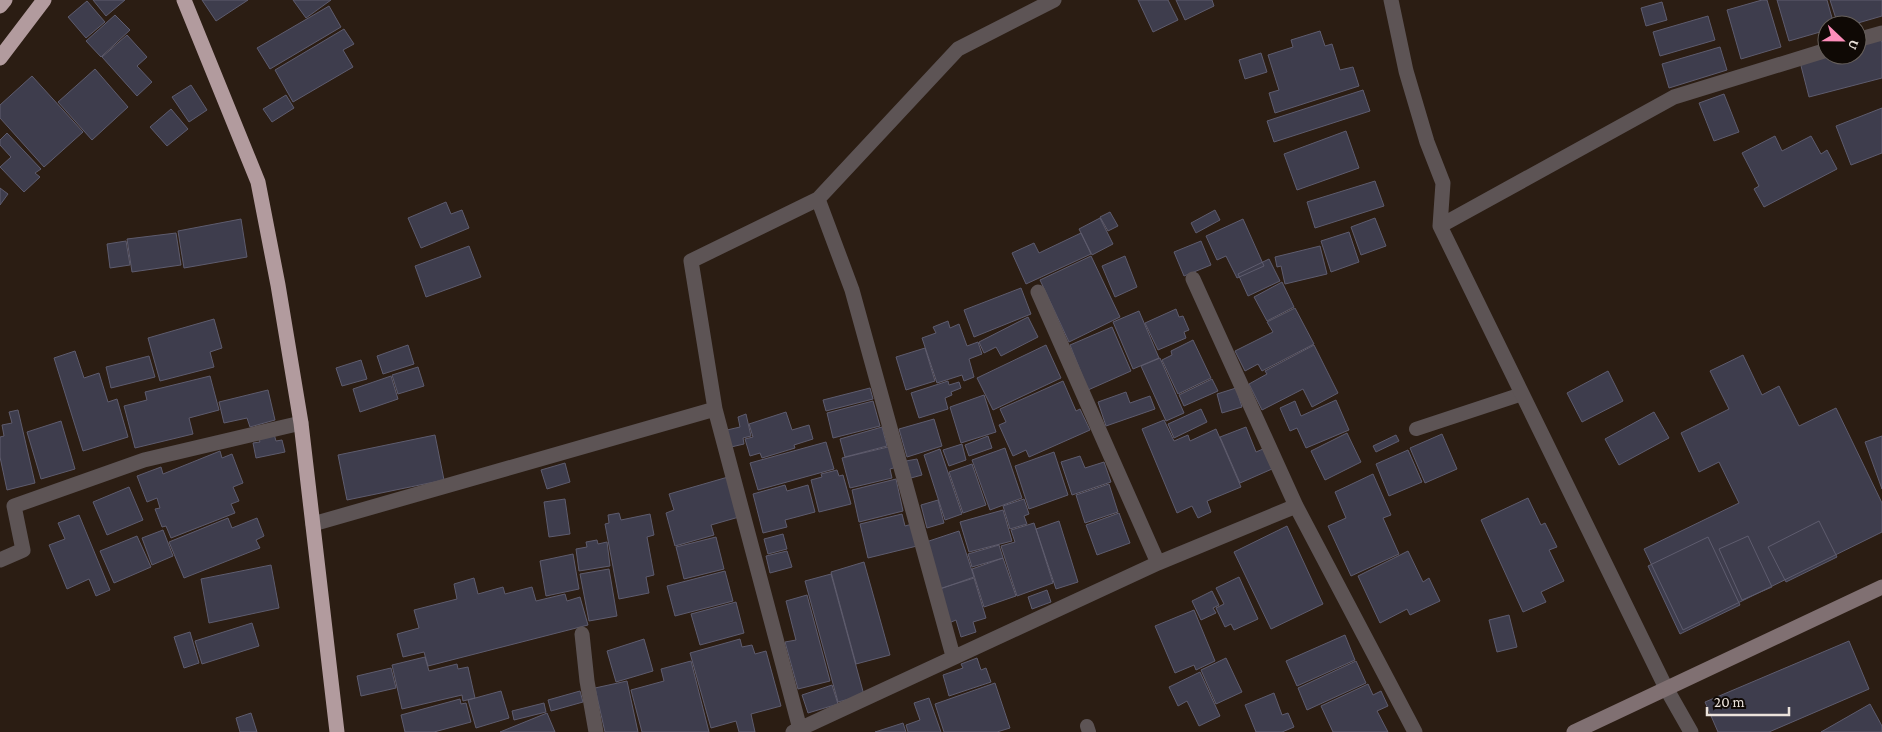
<svg xmlns="http://www.w3.org/2000/svg" width="1882" height="732" font-family="'Crimson Pro',serif">
  <style>
    .building { fill: #3e3d4d; stroke: #5e5c6e }
    .lines { fill: none; stroke-linecap: round; stroke-linejoin: round }
    .lane { stroke: #5d5455; stroke-width: 14 }
    .street { stroke: #5d5455; stroke-width: 15 }
    .secondary { stroke: #807072; stroke-width: 15 }
    .highway { stroke: #b29b9e; stroke-width: 15 }
  </style>
  <rect width="100%" height="100%" fill="#2b1d13"/>
  <!-- building -->
  <path class="building" d="M93 0H125L106 16Z
    M202 0H248L216 21Z
    M293 0H331L306 18Z
    M1138 0H1168L1178 20 1153 32Z
    M1176 0H1212L1214 6 1185 20Z
    M1762 0H1767L1781 47 1741 59 1727 10Z
    M1777 0H1827L1834 25H1827V30L1789 41Z
    M1830 0H1882V16L1851 25H1838Z
    M87 1 105 22 86 38 68 17Z
    M1662 2 1667 20 1646 26 1641 8Z
    M329 6 341 27 270 69 257 48Z
    M115 15 130 30 101 57 86 41Z
    M1708 16 1715 40 1660 56 1653 32Z
    M344 29 354 44 343 50 353 67 293 102 275 70Z
    M1320 31 1325 46 1332 44 1340 70 1353 67 1359 86 1275 113 1269 93 1279 90 1268 55 1293 47 1291 40Z
    M127 35 147 57 137 66 152 82 137 96 102 57Z
    M1880 36 1882 43V78L1809 97 1799 58 1827 55H1857V42Z
    M1720 47 1727 70 1669 88 1662 64Z
    M1261 53 1267 72 1245 79 1239 60Z
    M95 69 128 107 92 140 58 102Z
    M32 76 83 132 44 167 0 118V105Z
    M191 85 207 110 189 122 172 97Z
    M1363 90 1370 111 1274 142 1267 121Z
    M1724 94 1739 132 1714 141 1699 103Z
    M286 95 294 108 272 122 263 109Z
    M1882 108V153L1851 165 1836 126Z
    M171 109 188 129 167 146 150 127Z
    M1346 131 1359 168 1297 190 1284 154Z
    M7 133 41 169 35 173 40 177 24 192 0 167 11 157 0 145V140Z
    M1775 136 1782 151 1811 136 1821 154 1827 150 1837 169 1764 207 1754 189 1759 186 1742 153Z
    M1375 181 1384 206 1315 228 1307 202Z
    M0 188 8 194 0 205Z
    M446 202 451 214 462 210 469 228 421 248 408 218Z
    M1215 210 1220 220 1196 233 1191 223Z
    M1110 212 1118 226 1108 231 1100 217Z
    M1100 218 1113 244 1092 255 1079 229Z
    M1375 218 1386 246 1361 255 1351 227Z
    M241 219 247 257 184 268 178 231Z
    M1243 219 1264 266 1237 278 1226 256 1217 260 1206 236Z
    M1349 232 1359 262 1331 272 1321 241Z
    M176 233 181 265 132 272 127 239Z
    M1081 233 1091 254 1026 284 1012 253 1034 243 1039 253Z
    M126 241 130 265 110 268 107 244Z
    M1201 241 1211 265 1184 276 1174 252Z
    M469 246 481 277 426 297 415 266Z
    M1320 246 1327 274 1285 284 1281 266 1277 267 1275 257Z
    M1091 256 1120 317 1069 342 1040 280Z
    M1125 256 1137 287 1115 297 1102 266Z
    M1269 259 1280 281 1248 296 1238 274Z
    M1282 282 1294 307 1267 321 1254 297Z
    M1021 288 1031 314 974 337 964 310Z
    M1295 308 1314 344 1262 371 1258 364 1245 371 1235 351 1273 332 1267 322Z
    M1176 309 1179 317 1183 316 1189 330 1184 332 1186 338 1158 350 1145 323Z
    M1139 311 1159 358 1133 369 1113 322Z
    M1028 317 1038 337 1001 356 996 347 984 353 979 342Z
    M214 319 222 348 210 352 214 367 160 381 148 338Z
    M948 321 950 328 959 324 967 346 978 342 982 354 969 359 974 377 964 381 962 375 937 383 922 338 936 333 933 327Z
    M1112 327 1131 371 1088 390 1070 345Z
    M1193 340 1211 378 1178 394 1162 360 1172 355 1171 351Z
    M408 345 414 364 383 374 377 356Z
    M1046 345 1061 378 993 410 977 378Z
    M1314 345 1338 393 1312 407 1303 389 1262 410 1249 384 1267 374 1265 371Z
    M925 348 935 381 906 390 896 357Z
    M75 351 84 378 99 373 108 402 117 399 128 437 83 451 54 358Z
    M1743 355 1762 395 1779 386 1799 426 1836 408 1882 503V532L1683 630 1644 549 1739 503 1719 462 1699 472 1681 433 1729 409 1710 371Z
    M149 356 155 377 111 388 106 367Z
    M1160 358 1184 413 1166 421 1141 366Z
    M361 360 367 379 342 386 336 368Z
    M418 367 424 386 398 394 392 375Z
    M1608 371 1623 401 1582 422 1567 393Z
    M210 376 219 410 189 418 193 434 135 448 124 406 147 400 145 392Z
    M391 376 398 399 360 412 353 389Z
    M1212 379 1218 391 1184 406 1179 395Z
    M948 381 949 385 959 382 961 388 951 392 952 395 945 398 948 409 919 418 911 393Z
    M1063 381 1076 411 1080 409 1090 430 1029 457 1026 450 1013 456 999 425 1006 422 1000 409Z
    M870 388 873 399 826 411 823 400Z
    M1236 388 1242 407 1222 413 1217 394Z
    M268 390 275 420 250 427 247 418 224 423 219 402Z
    M1126 392 1130 403 1150 396 1155 409 1106 426 1098 402Z
    M984 395 996 432 961 443 950 407Z
    M1336 400 1349 430 1306 448 1297 428 1290 431 1280 408 1295 401 1301 416Z
    M873 401 880 426 833 438 827 413Z
    M1201 409 1207 422 1174 438 1168 424Z
    M18 410 35 483 7 490 0 457V437L4 436 2 425 12 423 9 412Z
    M786 412 792 430 809 425 813 439 794 445 795 448 762 458 760 453 750 456 745 439 753 437 749 424Z
    M1654 412 1669 438 1619 465 1605 439Z
    M746 414 751 436 743 438 744 444 731 447 727 430 740 427 738 417Z
    M934 419 942 446 907 457 899 429Z
    M1164 420 1174 441 1188 435 1190 441 1216 429 1241 487 1207 501 1211 512 1198 518 1192 506 1177 513 1142 429Z
    M61 421 75 469 41 479 27 432Z
    M882 427 887 446 845 457 840 439Z
    M1246 427 1256 452 1263 449 1272 469 1240 483 1220 437Z
    M1347 433 1361 462 1325 480 1311 451Z
    M274 434 276 441 282 440 285 452 256 458 253 443 260 442 258 438Z
    M1442 434 1457 469 1425 483 1410 448Z
    M435 435 444 480 347 500 338 455Z
    M1396 435 1399 441 1376 452 1373 446Z
    M988 436 992 448 969 456 965 445Z
    M1882 436V489L1865 442Z
    M826 442 834 469 758 490 750 463Z
    M962 444 966 460 949 466 943 450Z
    M892 446 897 467 890 469 892 478 850 488 842 458Z
    M1005 448 1022 498 990 510 972 460Z
    M940 449 962 514 945 520 924 455Z
    M1408 450 1422 482 1389 496 1376 464Z
    M220 451 222 458 232 454 243 483 233 487 239 501 231 504 235 513 171 538 166 526 162 527 155 509 160 508 157 498 147 502 137 476 161 467 163 474Z
    M1054 452 1068 495 1029 509 1015 466Z
    M1080 456 1085 468 1104 462 1111 482 1072 495 1061 462Z
    M917 459 922 475 911 478 906 461Z
    M565 463 570 482 547 489 541 470Z
    M972 464 986 505 963 513 949 472Z
    M837 470 839 476 843 475 851 504 819 512 811 480 822 477 821 474Z
    M1373 474 1391 515 1383 518 1399 554 1351 576 1328 526 1346 518 1335 492Z
    M728 477 739 517 711 525 714 535 675 546 666 513 674 510 669 494Z
    M896 479 903 511 859 522 852 490Z
    M1109 484 1118 512 1085 523 1076 495Z
    M785 485 787 491 808 485 815 512 785 520 787 527 763 533 753 494Z
    M129 487 143 520 107 535 93 502Z
    M1528 498 1541 525 1545 523 1557 547 1549 550 1564 581 1541 592 1546 602 1523 612 1481 520Z
    M565 499 570 534 549 537 544 502Z
    M1024 499 1029 514 1024 516 1027 524 1010 529 1003 506Z
    M938 500 944 523 927 528 921 505Z
    M1003 510 1012 541 969 552 960 522Z
    M619 513 621 520 650 514 654 535 647 537 654 575 646 577 649 593 619 599 605 524 609 523 608 515Z
    M1119 513 1130 543 1097 555 1086 525Z
    M902 514 905 526 912 524 917 546 868 558 860 524Z
    M79 515 110 590 96 596 89 579 67 589 49 545 65 539 58 523Z
    M228 518 232 528 257 518 264 536 256 540 260 548 184 578 169 542Z
    M1059 521 1078 582 1056 589 1036 529Z
    M1819 521 1837 557 1786 582 1768 547Z
    M1034 523 1053 583 1017 596 1001 546 1015 542 1011 530Z
    M1287 526 1323 604 1271 629 1234 552Z
    M163 530 173 556 152 565 142 538Z
    M959 531 974 577 940 589 926 542Z
    M783 534 787 549 768 554 764 539Z
    M137 536 151 567 114 583 100 551Z
    M1748 536 1772 587 1742 600 1719 549Z
    M716 537 724 569 684 579 676 547Z
    M1708 537 1740 605 1680 634 1648 566Z
    M597 540 598 544 607 542 610 566 579 571 576 549 587 547 586 542Z
    M999 545 1003 558 972 567 968 554Z
    M787 551 792 567 770 573 766 556Z
    M1408 551 1423 582 1429 578 1440 601 1410 615 1407 609 1380 623 1358 576Z
    M573 554 579 589 546 596 540 561Z
    M1003 558 1016 596 984 607 972 569Z
    M864 562 890 655 856 664 831 572Z
    M271 565 279 608 209 623 201 579Z
    M609 569 617 616 589 621 580 574Z
    M725 571 733 601 675 616 667 586Z
    M831 574 864 695 838 702 805 581Z
    M1239 577 1258 619 1234 630 1231 624 1225 627 1216 608 1224 604 1216 588Z
    M474 578 478 594 503 587 505 594 532 587 536 601 565 594 567 601 580 597 588 625 428 666 424 652 403 657 397 634 419 628 414 610 457 599 454 584Z
    M974 578 986 618 973 622 976 632 961 637 956 620 949 623 939 589Z
    M1047 590 1051 602 1032 609 1028 597Z
    M1212 591 1219 605 1213 608 1216 613 1201 620 1192 601Z
    M807 595 830 681 798 689 785 642 796 640 786 601Z
    M736 602 744 633 700 645 691 614Z
    M1194 610 1215 661 1196 670 1194 665 1175 673 1155 626Z
    M1509 615 1517 647 1497 652 1489 620Z
    M252 623 259 646 202 664 195 641Z
    M190 632 199 663 184 668 174 637Z
    M1345 635 1355 660 1297 686 1286 661Z
    M644 639 653 671 616 682 607 651Z
    M740 639 742 647 752 645 755 654 766 651 781 706 751 714 755 732H739L736 721 711 728 690 653Z
    M1849 641 1869 689 1769 732H1718L1705 702Z
    M425 657 429 671 457 664 458 669 468 667 475 698 463 701 462 695 402 709 392 665Z
    M977 658 981 670 986 668 991 682 949 696 943 675 963 668 961 664Z
    M1226 658 1242 692 1216 704 1201 670Z
    M691 661 709 732H642L631 690 664 681 661 669Z
    M1356 661 1366 683 1307 710 1298 688Z
    M391 668 396 688 361 696 357 676Z
    M1200 672 1220 716 1199 726 1187 701 1178 706 1169 687Z
    M627 681 638 732H605L595 688Z
    M995 683 1010 728 997 732H944L935 704Z
    M1368 684 1373 695 1381 691 1388 706 1377 711 1388 732H1333L1321 706Z
    M832 685 838 704 808 713 802 695Z
    M501 691 509 718 476 728 468 700Z
    M580 691 583 702 551 711 548 700Z
    M1274 693 1282 715 1288 713 1294 727 1282 732H1256L1245 705Z
    M929 698 941 732H908L906 725 920 720 914 703Z
    M460 699 461 704 466 703 471 722 434 732H405L401 715Z
    M544 703 546 712 514 720 512 711Z
    M1870 704 1882 726V732H1821Z
    M251 713 257 732H240L236 718Z
    M547 713 555 732H500Z
    M903 723 906 732H875Z"/>
  <g class="lines">
    <!-- lane -->
    <path class="lane" d="M1416 429 1522 394
      M1087 726 1089 732"/>
    <!-- street -->
    <path class="street" d="M1391 0 1406 71 1427 142 1443 183 1440 226 1666 688 1691 732
      M1857 40 1882 33
      M818 199 852 290 953 656
      M1440 226 1674 97 1827 50
      M1193 279 1296 506 1415 732
      M1038 292 1158 563
      M313 524 715 409
      M0 560 23 550 14 506 144 460 301 423
      M582 634 587 681 596 732
      M800 729 715 409 691 261 818 199 958 49 1054 0
      M793 732 1158 563 1296 506"/>
    <!-- secondary -->
    <path class="secondary" d="M1574 732 1882 587"/>
    <!-- highway -->
    <path class="highway" d="M184 0 258 182 278 285 301 423 337 732
      M0 6 5 0
      M0 58 44 0"/>
  </g>
  <!-- north arrow -->
  <g transform="translate(1842 40) rotate(112)"><circle r="24" fill="#0f0905" stroke="#67605b"/>
  <path d="M0-4L9 19L0 12L-9 19Z" fill="#fe8ebb"/>
  <text y="-8" font-size="14" font-weight="bold" text-anchor="middle" fill="#ebe2db">U</text>
  </g>
  <!-- scale -->
  <path d="M1707 707v8h82v-8" fill="none" stroke="#ebe2db" stroke-width="2.5"/>
  <text x="1714" y="707" font-size="15" fill="#ebe2db" stroke="#0f0905" stroke-width="4" paint-order="stroke">20 m</text>
</svg>
